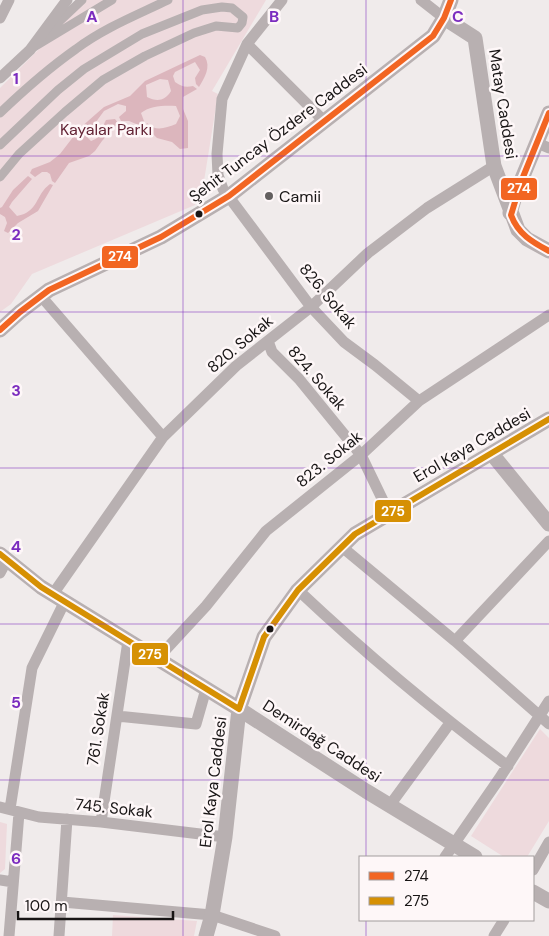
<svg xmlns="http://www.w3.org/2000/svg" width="549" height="936" font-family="'DM Sans',sans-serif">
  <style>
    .green { fill: #eedadd }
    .water { fill: #dcb6bd; fill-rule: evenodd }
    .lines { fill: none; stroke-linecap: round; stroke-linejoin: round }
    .pedestrian { stroke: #b8b0b1; stroke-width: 9 }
    .minor { stroke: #b8b0b1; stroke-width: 11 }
    .tertiary { stroke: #b8b0b1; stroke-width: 15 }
    .bus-1-casing { stroke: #fef7f8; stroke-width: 10 }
    .bus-2-casing { stroke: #fef7f8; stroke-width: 10 }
    .bus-1 { stroke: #f26522; stroke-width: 6 }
    .bus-2 { stroke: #d69003; stroke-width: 6 }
    .grid { fill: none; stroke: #7b2cbf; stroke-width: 1; stroke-opacity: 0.55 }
    .poi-dot { fill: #646060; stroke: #fef7f8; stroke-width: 2 }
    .bus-dot { fill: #181515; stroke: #fef7f8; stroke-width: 2 }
    .labels { text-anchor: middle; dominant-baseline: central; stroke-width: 5; stroke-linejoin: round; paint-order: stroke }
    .street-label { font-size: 16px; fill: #181515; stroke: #fef7f8 }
    .park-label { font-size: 16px; fill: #632435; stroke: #fef7f8 }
    .poi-label { font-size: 16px; fill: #181515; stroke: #fef7f8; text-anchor: start }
    .grid-label { font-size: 16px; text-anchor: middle; font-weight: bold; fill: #7b2cbf; stroke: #fef7f8; stroke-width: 5; stroke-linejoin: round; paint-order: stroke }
    .line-badge { stroke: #fef7f8; stroke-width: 2 }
    .badge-label { font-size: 14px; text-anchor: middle; font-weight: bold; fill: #fff }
  </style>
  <rect width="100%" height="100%" fill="#f0ebeb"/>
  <!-- green -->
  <path class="green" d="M76 0H266L212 91 218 94 204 181 195 205 32 274 11 304 0 312V88L46 42Z
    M540 729 549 738V821L527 857H504L471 836Z
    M0 822 7 824 5 869 0 873Z
    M113 915 197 921 194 936H112Z"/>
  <!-- water -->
  <path class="water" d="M200 55 205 57C211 67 205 77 199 87L196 84 195 78 200 70 195 62 175 72 173 76 175 82C181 86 185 88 193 86L197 89 183 97V109L188 121V148L180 149 172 142 157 138 150 131 144 128 147 123C156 132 165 128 176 124L180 116 176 106C165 105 149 106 141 113L144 121 141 126 129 121H121L119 117 126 111V106L118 104 104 111 87 134 88 138 91 141C102 138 101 129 106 120L115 119 118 123 102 141 95 151 89 156 69 163 55 183 52 181 50 174 47 172H42L35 177 30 173 32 169 50 162 60 154 80 128 104 107 130 96 145 81ZM160 79 168 80 171 91C165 101 157 102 147 97L146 85Z
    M28 176 32 179 12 202 9 207 17 216C39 212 35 195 50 184L53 185 38 211 18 223 8 233 4 231 7 223 5 217 0 214V208L2 207 13 190Z"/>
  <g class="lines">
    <!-- pedestrian -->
    <path class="pedestrian" d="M46 34 82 0
      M34 47 112 0
      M0 113C24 90 49 68 76 49 104 28 137 15 168 0
      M0 145 58 90 84 69 142 34 202 10 222 7 232 8 243 17 242 23 238 28 216 26 194 33 145 56 103 80 65 112 19 154 0 177"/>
    <!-- minor -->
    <path class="minor" d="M282 0 247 44 222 99 217 154 218 175 223 189 311 307 344 342 375 365 419 401
      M421 0 444 18
      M0 18 9 0
      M247 44 325 122
      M0 78 30 50 67 0
      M537 143 549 148
      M40 295 163 437
      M268 341 272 352 299 379 361 455 389 513
      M342 547 455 641 549 724
      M0 573 7 560
      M298 590C365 653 434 711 508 766
      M53 594 163 437 236 366 311 307 368 253 427 208 494 166
      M455 641 549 541
      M157 659 206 606 266 531 361 455 419 401 549 315
      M117 716 196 724 206 689
      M390 805 450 723
      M0 807 39 817 101 822 225 837
      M10 809 32 668 65 601
      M101 822 128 641
      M445 857 499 779 549 701
      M533 870 549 842
      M0 880 13 882
      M62 902 212 915 275 936
      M9 936 19 813
      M59 936 67 819
      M494 936 504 920"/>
    <!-- tertiary -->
    <path class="tertiary" d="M444 18 475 38 494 166 518 230 527 239 549 251
      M510 213 516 193 549 113
      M0 330 20 312 49 290 161 237 229 196 433 36 444 18 451 0
      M492 454 549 524
      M0 554 41 587 239 709 366 791 475 857
      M533 892 549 901
      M206 936 212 915 225 837 239 709 264 637 298 590 355 534 549 419"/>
    <defs>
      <path id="bus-1" d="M549 113 521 182 511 215C518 234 532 242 549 251
        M0 330 20 312 49 290 161 237 229 196 433 36 444 18 451 0"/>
      <path id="bus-2" d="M0 554 41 587 239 709 264 637 298 590 355 534 549 419"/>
    </defs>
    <!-- bus-1 casing -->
    <use href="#bus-1" class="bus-1-casing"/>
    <!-- bus-2 casing -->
    <use href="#bus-2" class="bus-2-casing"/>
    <!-- bus-1 -->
    <use href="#bus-1" class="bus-1"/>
    <!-- bus-2 -->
    <use href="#bus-2" class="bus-2"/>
  </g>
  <!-- grid -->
  <path class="grid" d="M183 0V936M366 0V857M0 156H549M0 312H549M0 468H549M0 624H549M0 780H549M366 920V936"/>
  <!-- markers -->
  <circle class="poi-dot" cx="269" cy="196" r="5"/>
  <g class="bus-dot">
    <circle cx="199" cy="214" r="4.5"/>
    <circle cx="270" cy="629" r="4.5"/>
  </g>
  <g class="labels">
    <!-- street labels -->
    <g class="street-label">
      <text transform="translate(503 104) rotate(81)">Matay Caddesi</text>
      <text transform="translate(278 133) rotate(-37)">Şehit Tuncay Özdere Caddesi</text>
      <text transform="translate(328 296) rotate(50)">826. Sokak</text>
      <text transform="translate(240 344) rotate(-40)">820. Sokak</text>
      <text transform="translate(317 378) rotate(49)">824. Sokak</text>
      <text transform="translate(472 445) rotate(-30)">Erol Kaya Caddesi</text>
      <text transform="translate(329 459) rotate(-39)">823. Sokak</text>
      <text transform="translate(98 729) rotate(-81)">761. Sokak</text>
      <text transform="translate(322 741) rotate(33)">Demirdağ Caddesi</text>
      <text transform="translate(213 782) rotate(-83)">Erol Kaya Caddesi</text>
      <text transform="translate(114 808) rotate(6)">745. Sokak</text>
    </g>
    <!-- park labels -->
    <g class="park-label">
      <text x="106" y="129">Kayalar Parkı</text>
    </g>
    <!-- poi labels -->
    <g class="poi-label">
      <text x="279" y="196">Camii</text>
    </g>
  </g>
  <g class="grid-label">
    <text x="92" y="22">A</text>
    <text x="274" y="22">B</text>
    <text x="458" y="22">C</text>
    <text x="16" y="84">1</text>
    <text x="16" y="240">2</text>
    <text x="16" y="396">3</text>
    <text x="16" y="552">4</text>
    <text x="16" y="708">5</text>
    <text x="16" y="864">6</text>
  </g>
  <g class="line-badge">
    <rect x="500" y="177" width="38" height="24" rx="5" fill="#f26522"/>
    <rect x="101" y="245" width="38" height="24" rx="5" fill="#f26522"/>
    <rect x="374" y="499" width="38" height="24" rx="5" fill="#d69003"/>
    <rect x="131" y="642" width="38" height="24" rx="5" fill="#d69003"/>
  </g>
  <g class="badge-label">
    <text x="519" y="193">274</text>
    <text x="120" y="261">274</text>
    <text x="393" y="516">275</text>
    <text x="150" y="659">275</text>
  </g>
  <!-- legend -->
  <rect x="359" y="856" width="175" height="65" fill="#fef7f8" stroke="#a29d9d"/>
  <rect x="369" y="872" width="25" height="8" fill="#f26522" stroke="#a29d9d"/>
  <text x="404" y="881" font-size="15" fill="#181515">274</text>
  <rect x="369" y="897" width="25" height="8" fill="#d69003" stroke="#a29d9d"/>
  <text x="404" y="906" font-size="15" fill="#181515">275</text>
  <!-- scale -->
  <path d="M18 911v8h155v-8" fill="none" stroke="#181515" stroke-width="2.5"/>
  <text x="25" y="911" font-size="15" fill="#181515" stroke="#fef7f8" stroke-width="4" paint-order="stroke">100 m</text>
</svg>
